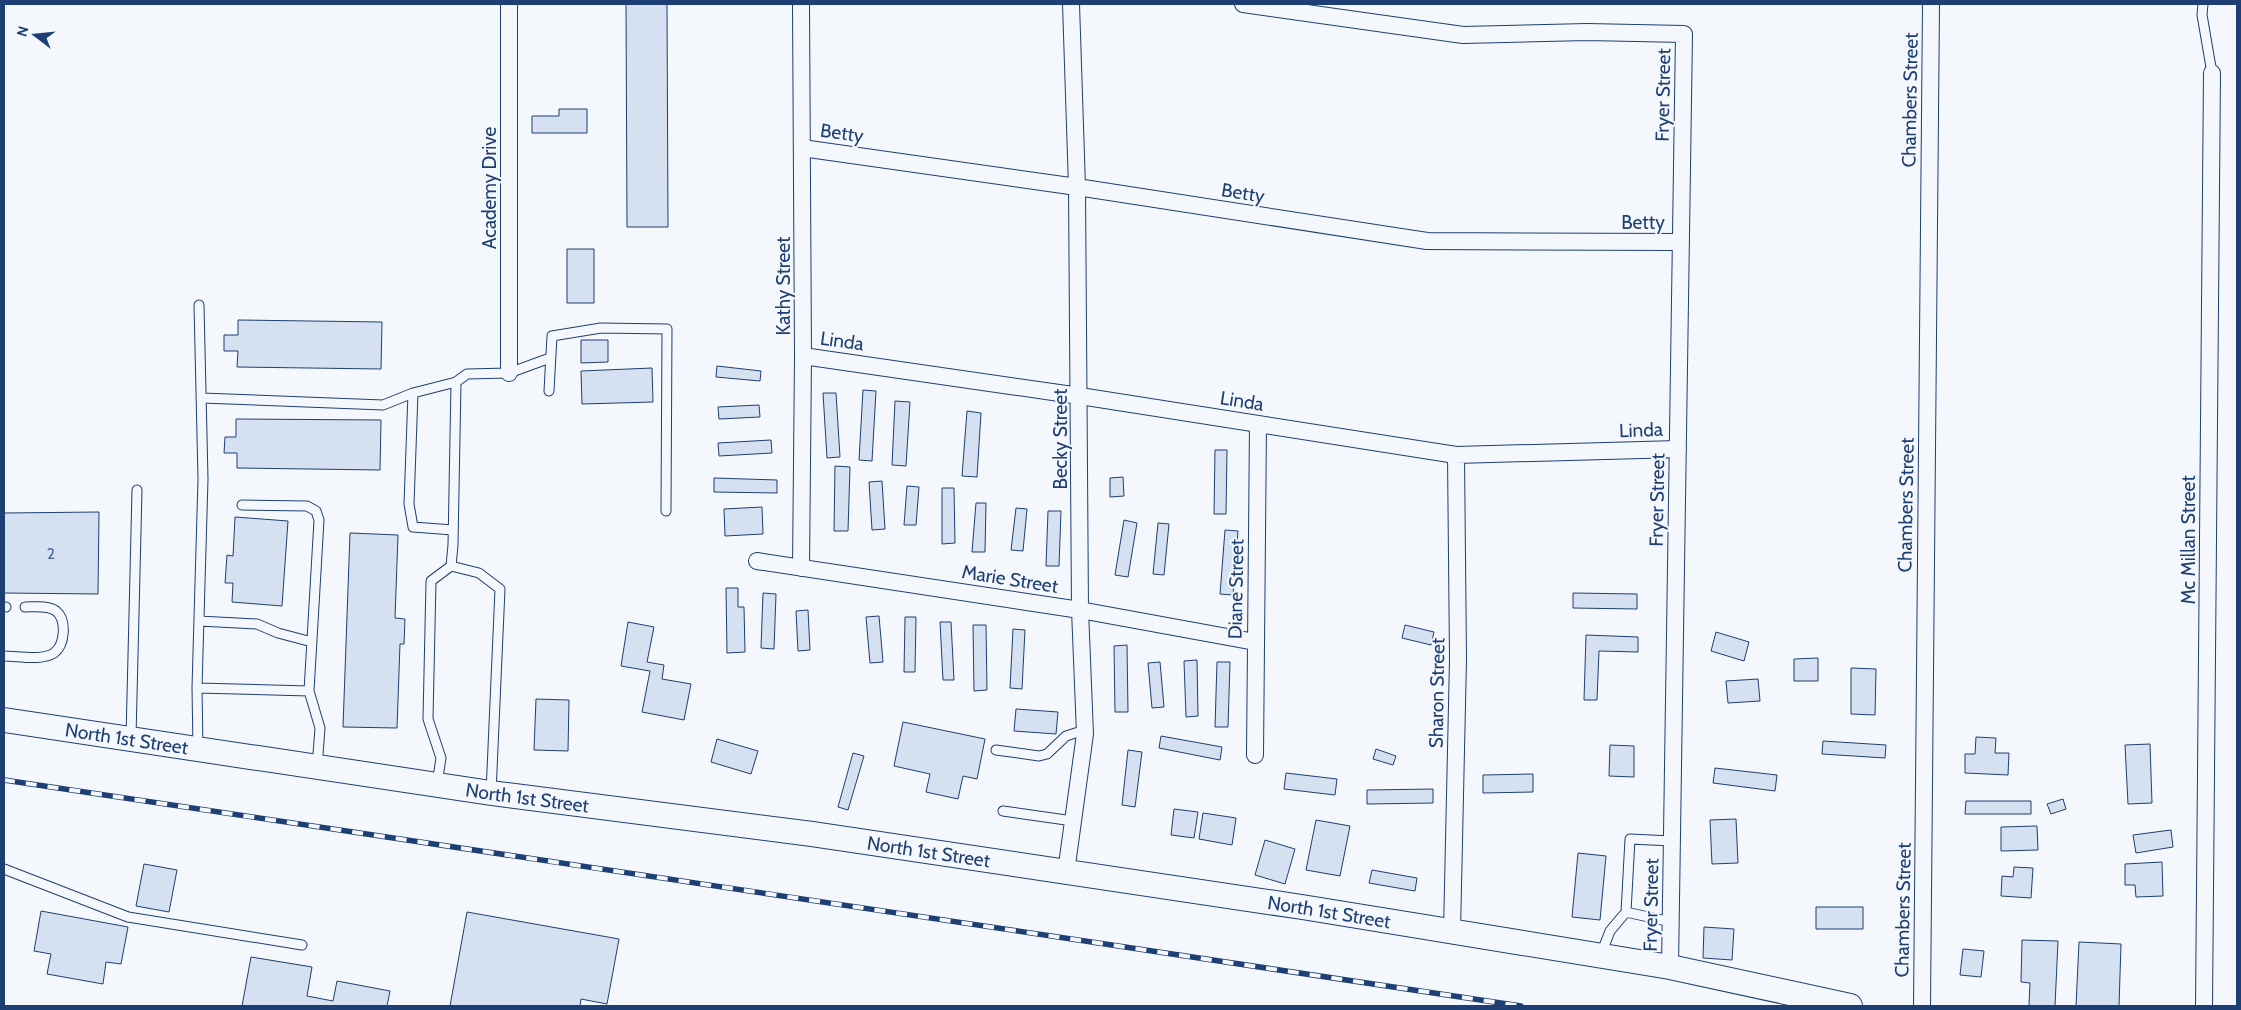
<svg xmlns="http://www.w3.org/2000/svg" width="2241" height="1010" font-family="Cabin,sans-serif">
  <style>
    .building { fill: #d5e0f0; stroke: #1d3f73 }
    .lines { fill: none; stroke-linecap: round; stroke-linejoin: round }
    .lane-casing { stroke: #1d3f73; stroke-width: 11 }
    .street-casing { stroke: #1d3f73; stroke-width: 18 }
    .secondary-casing { stroke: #1d3f73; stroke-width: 26 }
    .lane { stroke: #f4f7fb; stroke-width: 9 }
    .street { stroke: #f4f7fb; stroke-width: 16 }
    .secondary { stroke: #f4f7fb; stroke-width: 24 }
    .rail-casing { stroke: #1d3f73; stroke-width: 5.5 }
    .rail { stroke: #f4f7fb; stroke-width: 4; stroke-dasharray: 11; stroke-linecap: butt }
    .labels { text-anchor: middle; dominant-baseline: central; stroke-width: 4; stroke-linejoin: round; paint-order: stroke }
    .number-label { font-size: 16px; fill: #4b6792 }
    .street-label { font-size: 19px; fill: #1d3f73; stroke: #f4f7fb }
  </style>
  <rect width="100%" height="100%" fill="#f4f7fb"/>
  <!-- building -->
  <path class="building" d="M626 4H667L668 227H627Z
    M559 109H587V133H532V116H559Z
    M567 249H594V303H567Z
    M238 320 382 322 381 369 237 367 238 351H224V335H238Z
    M581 340H608V362L581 363Z
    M717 366 761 371 760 381 716 377Z
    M652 368 653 402 582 404 581 371Z
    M863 390 876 391 872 461 859 460Z
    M823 393H836L840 457 827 458Z
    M895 401 910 402 906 466 892 465Z
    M759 405 760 417 719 419 718 407Z
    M967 411 981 413 977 477 962 476Z
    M236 419 381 420 380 470 237 468V453H224L225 437H236Z
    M771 440 772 453 719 456 718 443Z
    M1215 450H1227L1226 514H1214Z
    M835 466 850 467 848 531H834Z
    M1123 477 1124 496 1110 497V478Z
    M714 478 777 480V493L714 492Z
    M882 481 885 529 872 530 869 482Z
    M907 486 919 487 916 525H904Z
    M942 488H954L955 543 942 544Z
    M976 503H986L985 552H972Z
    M762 507 763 534 725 536 724 509Z
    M1016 508 1027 509 1023 551 1011 550Z
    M1048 511H1061L1059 566H1046Z
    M99 512 98 594 4 593V513Z
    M235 517 288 521 282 606 232 602 233 583H225L227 555 233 556Z
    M1124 520 1137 523 1128 577 1115 575Z
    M1158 523 1169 524 1164 575 1153 574Z
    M1225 530 1238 531 1233 595 1220 594Z
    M350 533 398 535 395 618 405 619 404 644H400L397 728 343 727Z
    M726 588H738V607H744L745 652 727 653Z
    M763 593 776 594 774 649 761 648Z
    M1573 593 1637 594V609L1573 608Z
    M808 610 810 650 798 651 796 611Z
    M879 616 883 662 870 663 866 617Z
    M905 617H916L915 672H904Z
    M628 622 654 627 647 662 664 665 662 679 691 684 684 720 642 712 650 671 621 666Z
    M940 622H951L954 680H943Z
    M973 625H986L987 690 974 691Z
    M1405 625 1434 632 1431 645 1402 638Z
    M1013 629 1025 630 1022 689 1010 688Z
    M1716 632 1749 642 1744 661 1711 651Z
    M1586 635 1638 637V652L1599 651 1597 700H1584Z
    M1127 645 1128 712H1115L1114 646Z
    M1818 658V681H1794V659Z
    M1197 660 1198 716 1186 717 1184 661Z
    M1160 662 1164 707 1152 708 1148 663Z
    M1217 662H1230L1228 727H1215Z
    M1851 668 1876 669 1875 715 1851 714Z
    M1758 679 1760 701 1728 703 1726 681Z
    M536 699 569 700 568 751 534 750Z
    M1016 709 1058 712 1056 734 1014 731Z
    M903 722 985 739 977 779 963 776 958 799 926 792 930 774 894 766Z
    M1161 736 1222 747 1220 760 1159 748Z
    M1976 737 1996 738 1995 753H2009L2008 775 1965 773V754H1975Z
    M717 739 758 751 751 774 711 762Z
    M1823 741 1886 745 1885 758 1822 754Z
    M2150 744 2152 803 2128 804 2125 745Z
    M1610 745 1634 746V777L1609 776Z
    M1376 749 1396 756 1393 765 1373 759Z
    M1128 750 1142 752 1135 807 1122 805Z
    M853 753 864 756 848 810 838 807Z
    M1715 768 1777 775 1775 791 1713 783Z
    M1286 773 1337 779 1335 795 1284 789Z
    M1533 774V792L1483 793V775Z
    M1433 789V803L1367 804V790Z
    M2063 799 2066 809 2051 814 2047 804Z
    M1966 801H2031V814H1965Z
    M1174 809 1198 812 1194 838 1171 835Z
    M1203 813 1236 818 1232 845 1199 839Z
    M1736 819 1738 863 1712 864 1710 820Z
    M1316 820 1350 826 1340 876 1306 870Z
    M2037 826 2038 850 2001 851V827Z
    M2171 830 2173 847 2136 853 2133 835Z
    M1265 840 1295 849 1285 884 1255 875Z
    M1578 853 1606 856 1600 920 1572 917Z
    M2162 862 2163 896 2136 897 2135 885H2125V864Z
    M144 864 177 870 169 912 136 906Z
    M2014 867 2033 868 2031 898 2001 896 2002 876 2013 877Z
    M1372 870 1417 878 1415 891 1369 883Z
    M1816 907H1863V929H1816Z
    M41 911 128 927 121 964 106 962 103 984 47 974 51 954 34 951Z
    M467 912 619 939 607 1004 581 999 580 1006H450Z
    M1704 927 1734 929 1732 960 1703 958Z
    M2022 940 2058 941 2055 1006H2029L2030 983 2021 982Z
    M2079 942 2121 944 2119 1006H2076Z
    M1963 949 1984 951 1981 977 1960 975Z
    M251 957 312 967 307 996 333 1001 337 981 390 991 387 1006H242Z"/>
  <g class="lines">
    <defs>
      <path id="lane" d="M2203 4 2202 15 2212 73
        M549 391 552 336 601 328 667 329 666 511
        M413 393 409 504 413 527 453 530
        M201 398 383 405 413 393 456 382 467 374 509 373 550 358
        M242 505 307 506 316 511 319 520 309 691
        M451 566 453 545 456 382
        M4 607H6
        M199 621 257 624 278 633 312 642
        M4 656C18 656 42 661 54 653 65 645 67 620 56 611 48 605 34 607 25 607
        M197 688 203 479 199 305
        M131 738 137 490
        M198 749 197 688 309 691 320 728 317 767
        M996 750 1039 756 1047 754 1066 736 1085 730
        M437 784 441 758 428 719 431 581 451 566 479 573 500 589 491 793
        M1003 811 1073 821
        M4 869 128 917 302 945
        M1626 912 1671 922
        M1601 954 1610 931 1626 912 1630 839 1672 841"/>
      <path id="street" d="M509 4V373
        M1243 4 1463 35 1587 32 1684 34 1670 967
        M802 148 1077 187 1427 241 1681 242
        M803 356 1080 396 1456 455 1678 449
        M757 561 1080 610 1255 642
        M801 568 803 356 801 4
        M1255 755 1258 424
        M1066 872 1085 734 1080 610 1077 187 1071 4
        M1452 932 1458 659 1456 455
        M1922 1006 1931 4
        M2204 1006 2212 73"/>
      <g id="secondary">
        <path id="s1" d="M4 720 491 793 812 834 1302 907 1670 967 1850 1006"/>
      </g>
    </defs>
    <!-- lane casing -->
    <use href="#lane" class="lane-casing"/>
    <!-- street casing -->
    <use href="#street" class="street-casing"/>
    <!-- secondary casing -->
    <use href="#secondary" class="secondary-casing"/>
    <!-- lane -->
    <use href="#lane" class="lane"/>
    <!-- street -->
    <use href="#street" class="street"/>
    <!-- secondary -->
    <use href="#secondary" class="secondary"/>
    <defs>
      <path id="rail" d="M4 780 1521 1006"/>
    </defs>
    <!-- rail casing -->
    <use href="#rail" class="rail-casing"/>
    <!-- rail -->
    <use href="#rail" class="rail"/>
  </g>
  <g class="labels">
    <!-- number labels -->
    <g class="number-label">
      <text x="51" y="553">2</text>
    </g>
    <!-- street labels -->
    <g class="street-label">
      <text transform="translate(1663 95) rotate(-89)">Fryer Street</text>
      <text transform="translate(1910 100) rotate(-89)">Chambers Street</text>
      <text transform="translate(842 133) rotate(8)">Betty</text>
      <text transform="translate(489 188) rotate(-90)">Academy Drive</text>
      <text transform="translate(1243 193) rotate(9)">Betty</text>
      <text x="1643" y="222">Betty</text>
      <text transform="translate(783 286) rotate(-90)">Kathy Street</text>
      <text transform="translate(842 341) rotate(8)">Linda</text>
      <text transform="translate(1242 401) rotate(9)">Linda</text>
      <text transform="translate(1641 430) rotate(-2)">Linda</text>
      <text transform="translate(1060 439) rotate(-90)">Becky Street</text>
      <text transform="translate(1657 500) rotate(-89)">Fryer Street</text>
      <text transform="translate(1906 505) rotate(-89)">Chambers Street</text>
      <text transform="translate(2188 540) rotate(-90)">Mc Millan Street</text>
      <text transform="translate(1010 579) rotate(9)">Marie Street</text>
      <text transform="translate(1236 589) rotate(-89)">Diane Street</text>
      <text transform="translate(1437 693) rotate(-89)">Sharon Street</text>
      <text stroke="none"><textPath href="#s1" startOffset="124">North 1st Street</textPath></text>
      <text stroke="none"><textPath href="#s1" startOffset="529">North 1st Street</textPath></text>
      <text stroke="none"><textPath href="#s1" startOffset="934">North 1st Street</textPath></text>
      <text transform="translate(1651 905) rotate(-89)">Fryer Street</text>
      <text transform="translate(1903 910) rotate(-89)">Chambers Street</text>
      <text stroke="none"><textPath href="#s1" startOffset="1339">North 1st Street</textPath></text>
    </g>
  </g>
  <!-- border -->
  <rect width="2241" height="1010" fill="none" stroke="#1d3f73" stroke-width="10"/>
  <!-- north arrow -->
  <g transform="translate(35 35) rotate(286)" stroke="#f4f7fb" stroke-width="4" paint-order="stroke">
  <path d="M0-4L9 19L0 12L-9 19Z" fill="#1d3f73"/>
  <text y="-8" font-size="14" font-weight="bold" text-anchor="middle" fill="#1d3f73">N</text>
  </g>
</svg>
